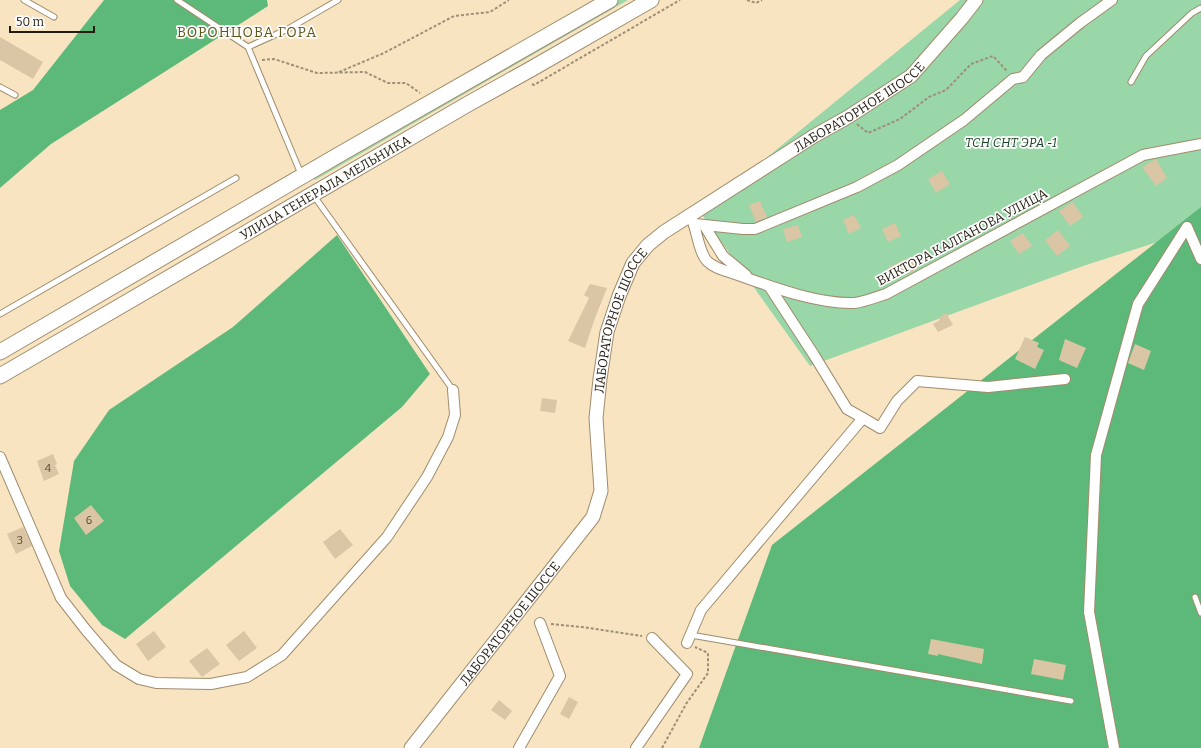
<svg xmlns="http://www.w3.org/2000/svg" width="1201" height="748" font-family="Bitter,serif">
  <style>
    .green { fill: #99d6a8 }
    .forest { fill: #5db979 }
    .building { fill: #dac6a4 }
    .lines { fill: none; stroke-linecap: round; stroke-linejoin: round }
    .service-casing { stroke: #9f8c6c; stroke-width: 7 }
    .minor-casing { stroke: #9f8c6c; stroke-width: 12 }
    .secondary-casing { stroke: #9f8c6c; stroke-width: 15 }
    .primary-casing { stroke: #9f8c6c; stroke-width: 17 }
    .path { stroke: #9f8f77; stroke-width: 2; stroke-dasharray: 3 2; stroke-linecap: butt }
    .service { stroke: #fff; stroke-width: 5 }
    .minor { stroke: #fff; stroke-width: 10 }
    .secondary { stroke: #fff; stroke-width: 13 }
    .primary { stroke: #fff; stroke-width: 15 }
    .labels { text-anchor: middle; dominant-baseline: central; stroke-width: 3.5; stroke-linejoin: round; paint-order: stroke }
    .number-label { font-size: 11px; fill: #524635 }
    .street-label { font-size: 13px; fill: #241c10; stroke: #fff }
    .park-label { font-size: 13px; font-style: italic; fill: #1a4026; stroke: #fff }
    .neighbourhood-label { font-size: 14px; letter-spacing: 1px; fill: #5d571b; stroke: #fff }
  </style>
  <rect width="100%" height="100%" fill="#f9e4c2"/>
  <!-- green -->
  <path class="green" d="M616 0H628L315 180 312 175Z
    M960 0H1201V228L1083 266 810 366 700 212Z"/>
  <!-- forest -->
  <path class="forest" d="M104 0H267L268 6 51 144 0 188V110L33 90Z
    M1201 207V748H699L772 545Z
    M337 235 430 374 402 407 125 639 102 625 70 586 59 551 74 461 109 410 233 327Z"/>
  <!-- building -->
  <path class="building" d="M0 37 43 62 33 79 0 60Z
    M1156 159 1167 178 1156 186 1142 167Z
    M942 171 950 184 936 193 928 179Z
    M760 201 767 217 756 222 749 205Z
    M1073 202 1083 217 1070 226 1059 211Z
    M854 215 861 228 849 234 843 220Z
    M895 223 901 236 888 242 882 229Z
    M798 225 802 237 787 242 783 229Z
    M1058 230 1070 246 1057 256 1045 240Z
    M1023 233 1032 246 1019 254 1010 241Z
    M912 256 918 269 893 280 887 268Z
    M590 284 607 288 595 318 585 348 568 341 589 298 584 295Z
    M946 313 953 325 938 332 933 324 940 320 938 318Z
    M1025 337 1039 343 1037 347 1044 350 1035 369 1015 359Z
    M1065 339 1086 348 1077 368 1059 360Z
    M1135 344 1151 351 1144 370 1128 363Z
    M542 398 557 400 555 413 540 411Z
    M53 454 57 464 55 465 59 474 44 481 37 461Z
    M91 505 104 521 86 535 74 518Z
    M23 527 32 546 16 554 7 534Z
    M340 529 353 545 335 559 323 542Z
    M154 631 166 647 148 661 136 644Z
    M244 631 257 648 239 661 226 645Z
    M931 639 984 649 982 664 938 654V656L928 654Z
    M207 648 220 664 202 677 189 661Z
    M1034 659 1066 665 1063 680 1031 674Z
    M569 697 578 702 569 719 560 714Z
    M499 700 512 711 505 720 491 710Z"/>
  <g class="lines">
    <defs>
      <path id="service" d="M24 0 54 17
        M177 0 248 47 301 174
        M248 47 288 29 338 0
        M1131 82 1146 56 1192 13 1201 8
        M0 87 15 95
        M314 196 453 390
        M0 314 236 178
        M1195 597 1201 613
        M691 635 1071 701"/>
      <path id="minor" d="M690 215C697 228 698 251 707 261 715 269 727 271 738 275 772 287 817 304 854 303 864 302 876 297 886 294L1143 155 1201 144
        M695 224 743 229H755L857 187 898 165 964 120 1013 79 1023 77 1041 55 1080 23 1112 0
        M704 225 723 256 746 275
        M1187 227 1201 259
        M863 418 880 428 897 401 917 381 988 387 1065 379
        M0 457 61 598 86 630 116 665 139 679 156 683 211 684 247 677 282 655 387 537 427 477 448 437 455 415 453 390
        M687 643 701 610 863 418 847 409 814 355 769 286
        M519 748 560 676 540 623
        M636 748 687 674 652 638
        M1114 748 1089 612 1096 455 1138 304 1187 227"/>
      <g id="secondary">
        <path id="s1" d="M411 748 593 517 601 491 596 418 600 379 607 332 619 296 633 263 648 245 664 232 814 136 848 117 911 76 962 18 976 0"/>
      </g>
      <g id="primary">
        <path d="M0 352 342 153 610 0"/>
        <path id="s2" d="M0 376 468 104 531 69 651 0"/>
      </g>
    </defs>
    <!-- service casing -->
    <use href="#service" class="service-casing"/>
    <!-- minor casing -->
    <use href="#minor" class="minor-casing"/>
    <!-- secondary casing -->
    <use href="#secondary" class="secondary-casing"/>
    <!-- primary casing -->
    <use href="#primary" class="primary-casing"/>
    <!-- path -->
    <path class="path" d="M747 0 756 3 762 0
      M262 60 274 59 317 73 365 72 388 83H406L420 93
      M339 72 384 53 454 16 490 12 509 0
      M532 84 534 85 680 0
      M857 124 868 133 900 119 929 97 946 90 971 64 993 56 1007 71
      M551 624 582 627 642 636
      M662 748 686 704 708 673V653L695 647"/>
    <!-- service -->
    <use href="#service" class="service"/>
    <!-- minor -->
    <use href="#minor" class="minor"/>
    <!-- secondary -->
    <use href="#secondary" class="secondary"/>
    <!-- primary -->
    <use href="#primary" class="primary"/>
  </g>
  <g class="labels">
    <!-- number labels -->
    <g class="number-label">
      <text x="48" y="468">4</text>
      <text x="89" y="520">6</text>
      <text x="20" y="540">3</text>
    </g>
    <!-- street labels -->
    <g class="street-label">
      <text stroke="none"><textPath href="#s1" startOffset="831">ЛАБОРАТОРНОЕ ШОССЕ</textPath></text>
      <text stroke="none"><textPath href="#s2" startOffset="376">УЛИЦА ГЕНЕРАЛА МЕЛЬНИКА</textPath></text>
      <text transform="translate(962 237) rotate(-28)">ВИКТОРА КАЛГАНОВА УЛИЦА</text>
      <text stroke="none"><textPath href="#s1" startOffset="496">ЛАБОРАТОРНОЕ ШОССЕ</textPath></text>
      <text stroke="none"><textPath href="#s1" startOffset="159">ЛАБОРАТОРНОЕ ШОССЕ</textPath></text>
    </g>
    <!-- park labels -->
    <g class="park-label">
      <text x="1011" y="142">ТСН СНТ ЭРА -1</text>
    </g>
    <!-- neighbourhood labels -->
    <g class="neighbourhood-label">
      <text x="247" y="32">ВОРОНЦОВА ГОРА</text>
    </g>
  </g>
  <!-- scale -->
  <path d="M10 26v6h84v-6" fill="none" stroke="#241c10" stroke-width="2"/>
  <text x="16" y="26" font-size="12" fill="#241c10" stroke="#ffffff" stroke-width="3" paint-order="stroke">50 m</text>
</svg>
